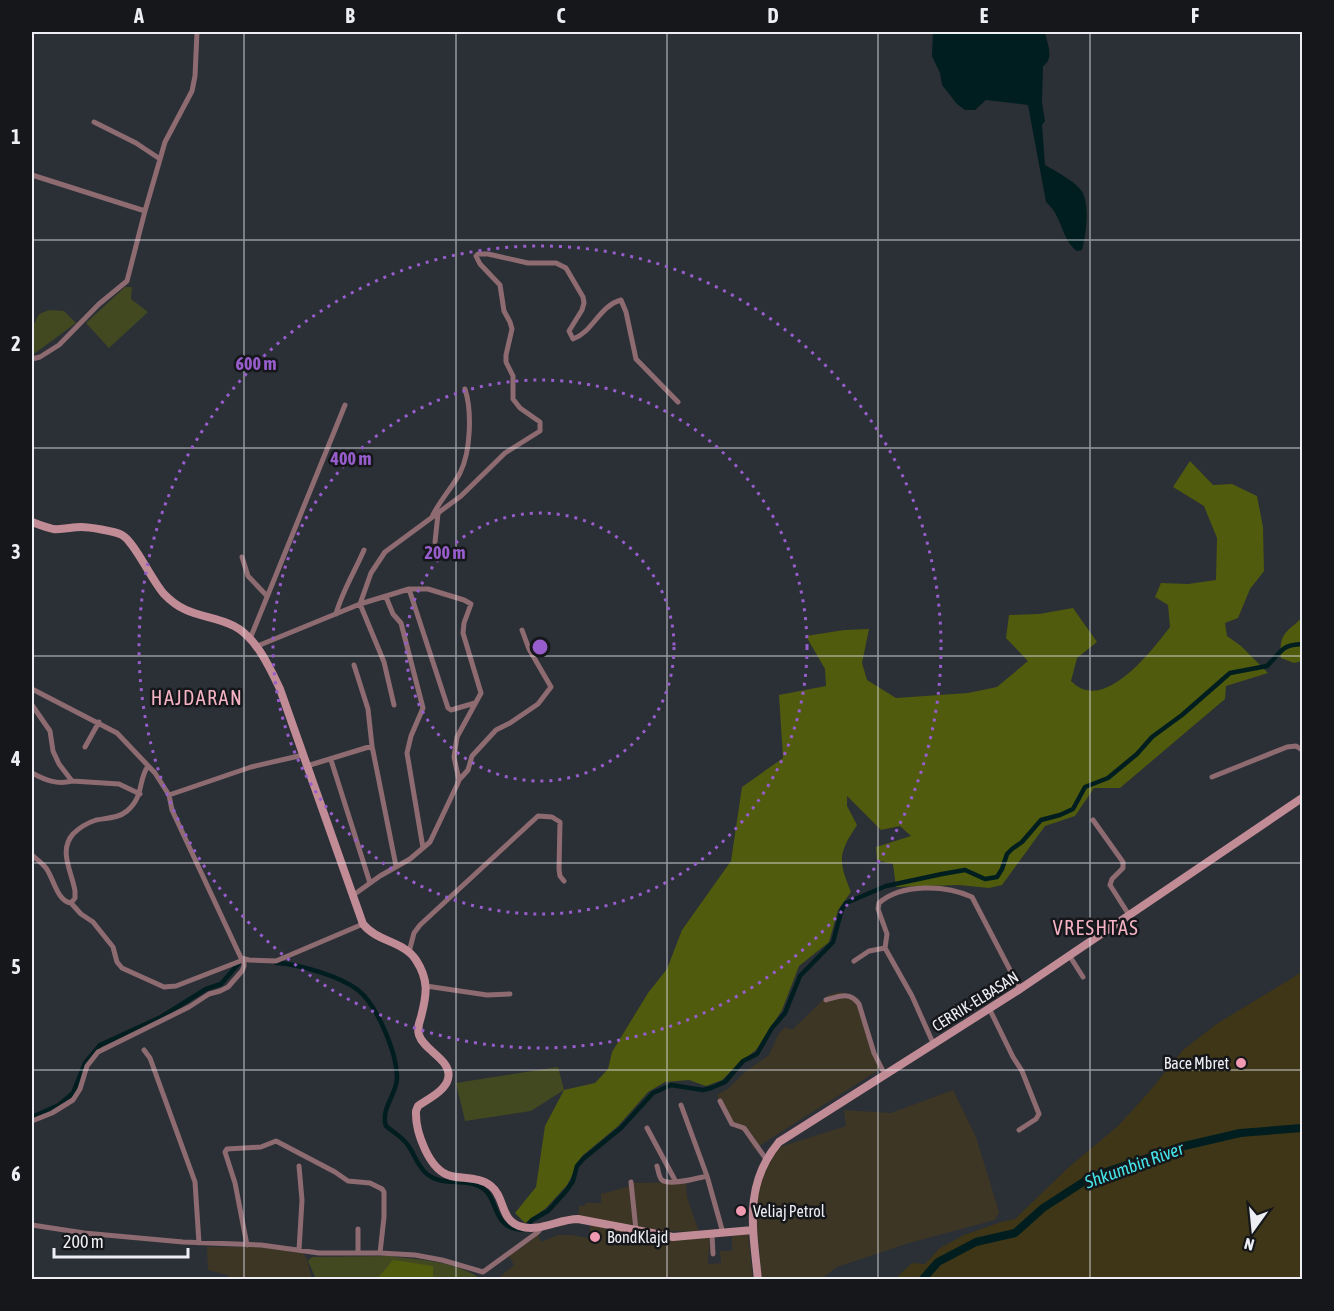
<svg xmlns="http://www.w3.org/2000/svg" width="1334" height="1311" font-family="'Asap Condensed',sans-serif">
  <style>
    .industrial { fill: #3d3625 }
    .green { fill: #424921 }
    .forest { fill: #505b0d }
    .sand { fill: #3e3616 }
    .water { fill: #001e1f }
    .lines { fill: none; stroke-linecap: round; stroke-linejoin: round }
    .canal { stroke: #001e1f; stroke-width: 4.5 }
    .river { stroke: #001e1f; stroke-width: 8 }
    .street { stroke: #8d6b71; stroke-width: 5 }
    .secondary { stroke: #c18c96; stroke-width: 8 }
    .grid { fill: none; stroke: #edeff4; stroke-width: 1.5; stroke-opacity: 0.55 }
    .ring { fill: none; stroke: #985dcc; stroke-width: 3; stroke-dasharray: 3 6 }
    .poi-dot { fill: #f19ab2; stroke: #15171a; stroke-width: 2 }
    .labels { text-anchor: middle; dominant-baseline: central; stroke-width: 5; stroke-linejoin: round; paint-order: stroke }
    .street-label { font-size: 16px; fill: #edeff4; stroke: #15171a }
    .poi-label { font-size: 16px; fill: #edeff4; stroke: #15171a; text-anchor: start }
    .water-label { font-size: 18px; font-style: italic; fill: #46e4eb; stroke: #15171a }
    .quarter-label { font-size: 20px; letter-spacing: 1.5px; fill: #f5b3c4; stroke: #15171a }
    .centre { fill: #985dcc; stroke: #15171a; stroke-width: 3 }
    .ring-label { font-size: 18px; text-anchor: middle; font-weight: bold; fill: #985dcc; stroke: #15171a; stroke-width: 5; stroke-linejoin: round; paint-order: stroke }
    .neatline { fill: none; stroke: #edeff4; stroke-width: 2 }
    .grid-label { font-size: 20px; text-anchor: middle; font-weight: bold; fill: #edeff4 }
  </style>
  <rect width="100%" height="100%" fill="#2b2f36"/>
  <!-- industrial -->
  <path class="industrial" d="M840 992 854 997 882 1068 754 1149 745 1133 732 1125 717 1095 729 1088 746 1071 769 1055 778 1035 785 1027 788 1029H793L828 995Z
    M953 1090 976 1137 999 1212 995 1220 909 1243 837 1267 821 1279 762 1280 756 1215 759 1187 769 1163 777 1150 783 1146 846 1126 844 1110 891 1113Z
    M686 1182 687 1197 699 1232 665 1231 579 1216V1206H585V1203H601V1194L627 1187 633 1183Z
    M591 1224 646 1235 710 1237 708 1264 721 1263 720 1251H732V1236L748 1234 753 1279 496 1280 514 1265 509 1256 532 1240 531 1238 538 1234 541 1242 558 1235H571L588 1238Z
    M207 1247H258L303 1253 307 1259 312 1279H228V1275L208 1270Z"/>
  <!-- green -->
  <path class="green" d="M125 287H132L131 299 148 312 109 348 86 323Z
    M49 310 64 311 76 323 34 354H32V328L39 314Z
    M558 1067 564 1090 531 1111 465 1121 456 1083Z
    M390 1256C420 1260 456 1261 481 1279H316L308 1261 312 1257Z"/>
  <!-- forest -->
  <path class="forest" d="M1190 461 1213 485 1232 484 1257 496 1263 527 1264 571 1250 589 1238 618 1225 623 1227 636 1241 646 1268 673 1226 686 1225 699 1120 788H1094L1075 816 1045 826 1002 885 989 888 959 885 896 887 893 864 877 860 876 847 911 836 900 826 881 830 847 796V806L857 825C838 854 838 860 851 892L838 910 829 942 799 966 782 1010 756 1050 738 1064 722 1080 706 1086 689 1080 665 1082 648 1092 618 1126 582 1156 567 1185 546 1208 525 1223 515 1213 536 1187 545 1126 564 1090 595 1083 608 1069 612 1052 648 993 667 969 682 930 731 861 742 787 783 758 779 695 826 686 825 669 806 636 844 630 869 629 862 663 867 680 896 698 968 693 997 687 1028 661 1006 638 1009 615 1039 614 1073 608 1097 642 1077 658 1071 681C1104 715 1152 650 1170 627L1168 605 1155 597 1161 583 1188 584 1216 580 1217 538 1204 506 1173 487Z
    M1302 618V661L1294 663 1281 658C1279 634 1285 633 1302 618Z
    M393 1260 433 1266V1279H369H377Z"/>
  <!-- sand -->
  <path class="sand" d="M1302 972V1279H895L912 1263 925 1264 940 1248 964 1235 1001 1222 1015 1219 1070 1166 1118 1126 1148 1093 1183 1050 1218 1023Z"/>
  <!-- water -->
  <path class="water" d="M933 32H1045C1047 44 1055 58 1043 66L1042 103 1045 121 1042 125 1045 165C1054 170 1074 181 1080 189 1091 201 1086 235 1082 250L1077 251C1061 239 1063 217 1046 202L1028 105 986 100 975 110H965L957 104 942 85 940 73 932 56Z"/>
  <g class="lines">
    <!-- canal -->
    <path class="canal" d="M276 963C298 964 340 976 358 990 377 1005 397 1053 397 1078 397 1094 380 1109 386 1126 393 1132 402 1137 407 1144 415 1154 417 1166 427 1174 444 1188 468 1176 485 1190 499 1202 492 1229 524 1230L532 1220 548 1211 567 1190 573 1181 577 1166 583 1159 621 1128 653 1093 671 1085 703 1090 711 1088 725 1082 743 1061 757 1054 772 1028 785 1013 800 976 833 942 842 909 846 903 886 886 942 874 965 870 985 879 997 877 1002 869 1007 854 1012 849 1022 842 1041 820 1060 815 1073 809 1085 787 1108 778 1137 754 1152 737 1182 715 1230 673 1267 666C1282 652 1280 645 1302 644
      M32 1117 59 1105 73 1093 85 1063 100 1045 161 1017 206 989 221 984 240 962"/>
    <!-- river -->
    <path class="river" d="M922 1280 938 1262 976 1242 1015 1233 1043 1208 1091 1177 1180 1147 1240 1133 1302 1128"/>
    <!-- street -->
    <path class="street" d="M94 122 136 143 160 159
      M32 175 145 211
      M32 359 40 357 59 345 99 304 127 281 145 211 165 142 192 91 195 76 197 32
      M432 517C439 501 452 488 460 473 471 451 472 411 465 389
      M435 542 438 514
      M242 557 248 576 267 596
      M409 589 448 708 451 710 475 703
      M386 597 393 614 401 623 423 708 411 736 407 753 423 848
      M336 614C342 592 355 571 364 550
      M250 639 345 405
      M255 647 360 604 409 589H428L464 600 471 604 464 623 463 633 481 693 457 737 454 757 459 780 457 785 430 842 410 859 380 876 352 896
      M354 665 368 709 372 746
      M32 689 117 733 155 773 169 795 172 810 241 958 249 960 276 961 363 924
      M32 705 50 731 53 751 59 764 72 781 119 784 140 794
      M394 705 384 662 360 604 371 573 385 552 461 496 505 453 540 431V422L520 408 513 399V376L506 362V355L512 329 510 322 504 311 500 285 480 264 476 256 478 254H488L528 263H556L566 268 583 297 584 303 582 310 569 331 573 339C593 332 599 306 621 300L626 312 636 359 678 402
      M85 747 99 722
      M331 760 370 883
      M307 766 372 746 396 866
      M32 773C45 780 57 785 72 781
      M1212 777 1287 747 1296 746 1302 750
      M459 780 468 770 472 756 496 730 510 723 538 704 551 687 529 649 522 630
      M169 795 251 767 303 755
      M1093 820 1123 862V868L1112 879 1110 885 1129 915
      M32 855C36 859 42 863 46 868 54 879 57 901 71 903L75 898V891C72 872 58 851 73 834 80 827 87 823 96 820 107 818 119 818 127 811 144 797 138 780 148 766
      M71 903 81 914 93 922 113 947 117 962 122 968 164 987 176 986 243 960
      M409 952 414 933 420 925 538 816 552 817 560 822 559 869 560 876 564 881
      M1069 955 1083 977
      M854 961 869 951 885 948
      M426 986 487 995 510 994
      M826 1000C839 996 850 991 859 1004L874 1053 885 1075
      M989 1008 1013 1057 1022 1071 1039 1114 1036 1119 1019 1130
      M933 1043 912 996 885 948 887 934 878 909 879 903C902 883 946 885 972 897L1020 989
      M144 1050 150 1058 195 1182 199 1243
      M720 1101 732 1124 744 1128 766 1159
      M681 1105 707 1176 723 1233
      M32 1121 52 1113 73 1100 80 1089 87 1066 98 1052 189 1007 209 994 220 991 228 987 242 971 244 966V959
      M647 1128 676 1182
      M657 1166C658 1169 659 1178 662 1180 669 1186 698 1178 707 1176
      M631 1182 636 1230
      M32 1225 84 1233 183 1242 261 1245 319 1253H380L415 1255 442 1260 483 1272 538 1232 542 1227
      M712 1234 713 1254
      M247 1245 235 1183 225 1152 227 1149 261 1147 276 1141 335 1172 348 1181 370 1183 382 1189 384 1192V1217L380 1253
      M299 1250 302 1200 299 1166
      M358 1253V1229"/>
    <!-- secondary -->
    <path class="secondary" d="M32 522C39 525 46 527 53 529 63 530 72 527 81 527 89 527 114 531 122 535 134 541 152 581 164 594 188 619 208 613 234 626 256 637 270 668 280 689L363 924C377 942 404 941 416 960 429 980 427 994 421 1017 419 1023 417 1028 419 1035 424 1051 453 1060 448 1079 445 1091 428 1099 418 1106L416 1111C415 1131 429 1171 451 1176 464 1179 480 1177 491 1186 505 1197 500 1219 519 1226 539 1233 558 1219 578 1219L673 1237 753 1230
      M758 1280C753 1229 743 1185 779 1142L1020 989 1302 798"/>
  </g>
  <!-- grid -->
  <path class="grid" d="M244 32V1280M456 32V1280M667 32V1280M878 32V1280M1090 32V1280M32 240H1302M32 448H1302M32 656H1302M32 863H1302M32 1070H1302"/>
  <!-- distance rings -->
  <g class="ring">
    <circle cx="540" cy="647" r="134"/>
    <circle cx="540" cy="647" r="267"/>
    <circle cx="540" cy="647" r="401"/>
  </g>
  <!-- markers -->
  <g class="poi-dot">
    <circle cx="1241" cy="1063" r="6"/>
    <circle cx="741" cy="1211" r="6"/>
    <circle cx="595" cy="1237" r="6"/>
  </g>
  <g class="labels">
    <!-- street labels -->
    <g class="street-label">
      <text transform="translate(975 1001) rotate(-32)">CERRIK-ELBASAN</text>
    </g>
    <!-- poi labels -->
    <g class="poi-label">
      <text x="1229" y="1063" text-anchor="end">Bace Mbret</text>
      <text x="753" y="1211">Veliaj Petrol</text>
      <text x="607" y="1237">BondKlajd</text>
    </g>
    <!-- water labels -->
    <g class="water-label">
      <text transform="translate(1134 1165) rotate(-20)">Shkumbin River</text>
    </g>
    <!-- quarter labels -->
    <g class="quarter-label">
      <text x="197" y="697">HAJDARAN</text>
      <text x="1096" y="927">VRESHTAS</text>
    </g>
  </g>
  <circle cx="540" cy="647" r="9" class="centre"/>
  <g class="ring-label">
    <text x="256" y="370">600 m</text>
    <text x="351" y="465">400 m</text>
    <text x="445" y="559">200 m</text>
  </g>
  <!-- border -->
  <rect width="1334" height="1311" fill="none" stroke="#15171a" stroke-width="66"/>
  <!-- north arrow -->
  <g transform="translate(1253 1230) rotate(195)" stroke="#15171a" stroke-width="4.5" paint-order="stroke">
  <path d="M0-4.5L10 22L0 15L-10 22Z" fill="#edeff4"/>
  <text y="-9" font-size="16" font-weight="bold" text-anchor="middle" fill="#edeff4">N</text>
  </g>
  <!-- scale -->
  <path d="M54 1248v9h134v-9" fill="none" stroke="#edeff4" stroke-width="3"/>
  <text x="63" y="1248" font-size="18" fill="#edeff4" stroke="#15171a" stroke-width="4.5" paint-order="stroke">200 m</text>
  <rect x="33" y="33" width="1268" height="1245" class="neatline"/>
  <g class="grid-label">
    <text x="139" y="23">A</text>
    <text x="350" y="23">B</text>
    <text x="561" y="23">C</text>
    <text x="773" y="23">D</text>
    <text x="984" y="23">E</text>
    <text x="1195" y="23">F</text>
    <text x="16" y="144">1</text>
    <text x="16" y="351">2</text>
    <text x="16" y="559">3</text>
    <text x="16" y="766">4</text>
    <text x="16" y="974">5</text>
    <text x="16" y="1181">6</text>
  </g>
</svg>
